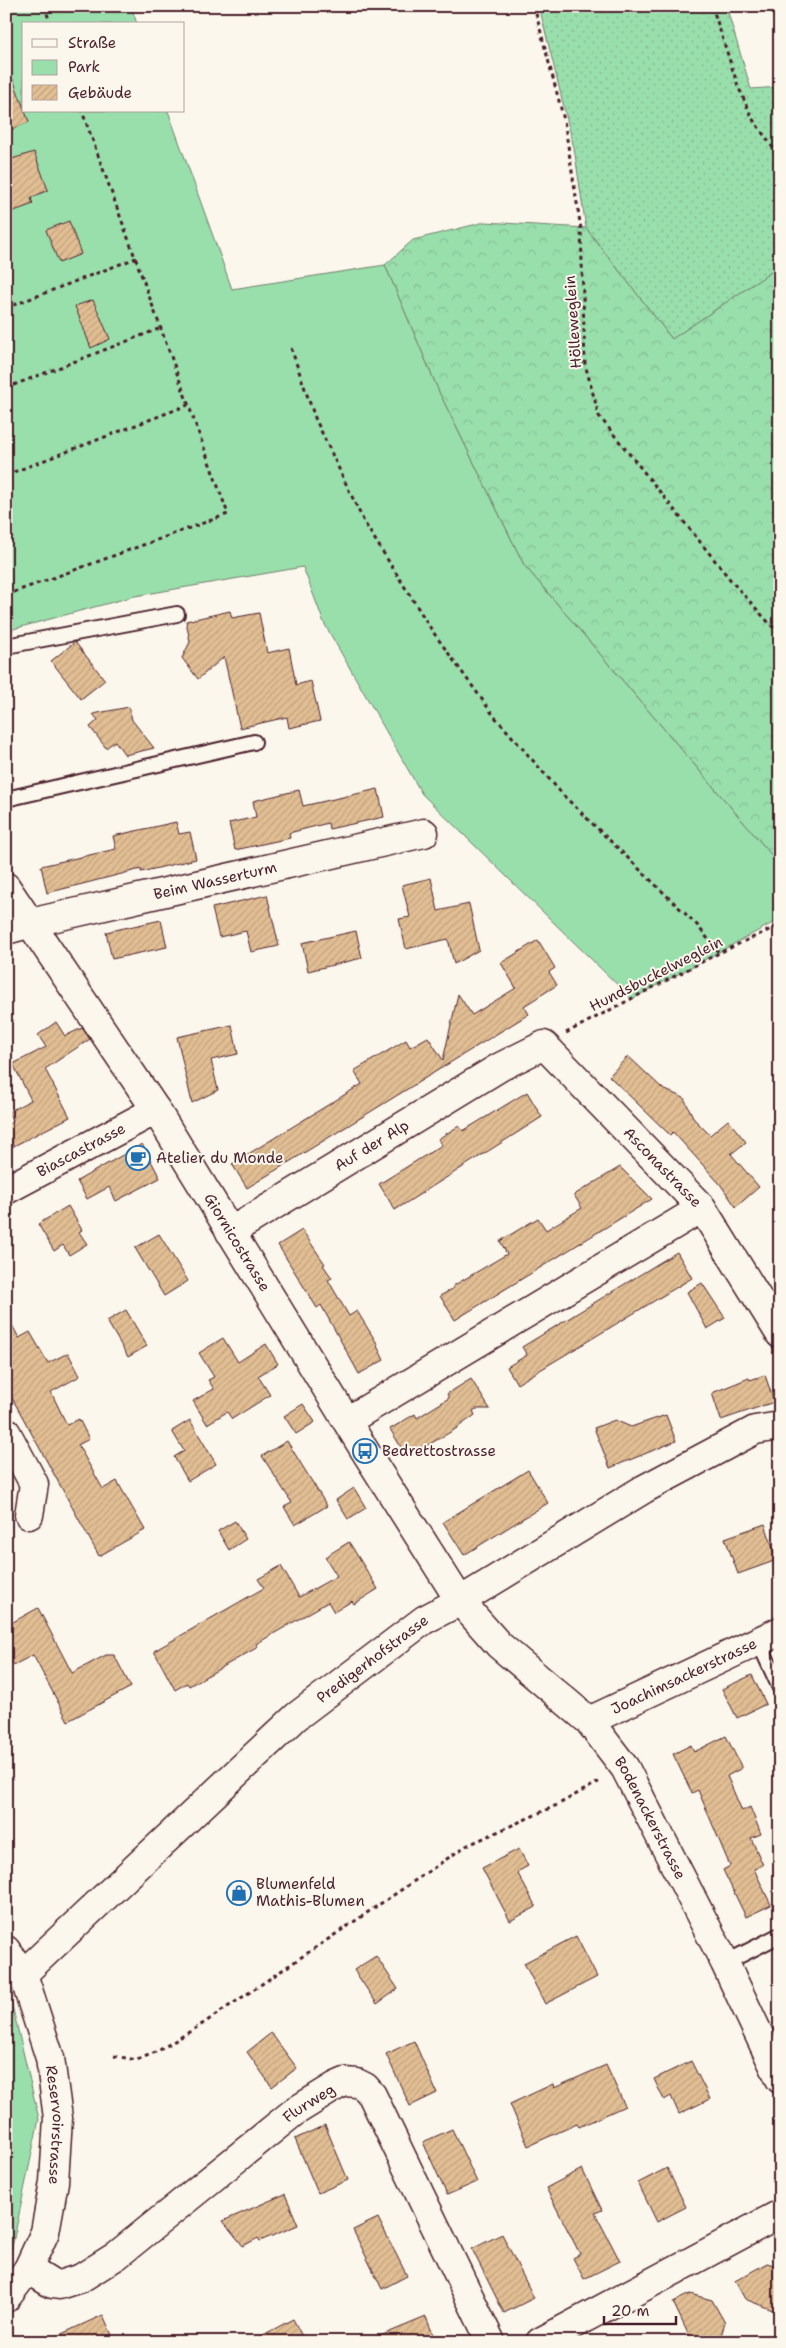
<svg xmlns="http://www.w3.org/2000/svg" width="786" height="2348" font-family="'Shantell Sans',sans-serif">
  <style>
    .grass { fill: url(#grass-dots); stroke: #727f6c }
    .forest { fill: url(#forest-crowns); stroke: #727f6c }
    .green { fill: #99dfac; stroke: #727f6c }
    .building { fill: url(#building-hatch); stroke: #4a1f2b }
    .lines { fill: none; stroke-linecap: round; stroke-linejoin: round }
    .service-casing { stroke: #4a1f2b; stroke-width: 18 }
    .minor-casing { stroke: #4a1f2b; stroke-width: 31 }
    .path { stroke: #4a1f2b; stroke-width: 3; stroke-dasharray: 4 4; stroke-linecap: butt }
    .service { stroke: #fbf7ec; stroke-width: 14 }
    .minor { stroke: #fbf7ec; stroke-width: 28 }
    .labels { text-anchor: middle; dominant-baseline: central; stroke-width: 4; stroke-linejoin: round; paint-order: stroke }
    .street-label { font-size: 15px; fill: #4a1f2b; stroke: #fbf7ec }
    .poi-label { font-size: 15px; fill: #4a1f2b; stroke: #fbf7ec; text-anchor: start }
  </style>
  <defs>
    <pattern id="grass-dots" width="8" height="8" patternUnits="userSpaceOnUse" patternTransform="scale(1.25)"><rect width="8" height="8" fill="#99dfac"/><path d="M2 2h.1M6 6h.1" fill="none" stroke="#85bf94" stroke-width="1.8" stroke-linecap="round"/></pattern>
    <pattern id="forest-crowns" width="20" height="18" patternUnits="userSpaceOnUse" patternTransform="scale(1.25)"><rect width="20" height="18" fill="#99dfac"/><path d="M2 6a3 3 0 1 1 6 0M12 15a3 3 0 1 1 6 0" fill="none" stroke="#85bf94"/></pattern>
    <pattern id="building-hatch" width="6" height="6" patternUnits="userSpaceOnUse" patternTransform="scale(1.25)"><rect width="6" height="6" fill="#e1be93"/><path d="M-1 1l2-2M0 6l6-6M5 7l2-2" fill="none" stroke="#c3a37f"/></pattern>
  </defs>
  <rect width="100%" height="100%" fill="#fbf7ec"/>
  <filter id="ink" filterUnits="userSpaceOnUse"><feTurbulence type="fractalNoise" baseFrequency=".02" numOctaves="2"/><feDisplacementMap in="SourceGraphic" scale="10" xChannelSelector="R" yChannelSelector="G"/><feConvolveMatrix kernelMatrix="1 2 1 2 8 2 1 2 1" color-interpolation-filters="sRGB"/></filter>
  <g filter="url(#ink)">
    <!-- grass -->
    <path class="grass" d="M539 6H726L751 89 780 87V266L672 339 586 228 574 148Z"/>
    <!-- forest -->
    <path class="forest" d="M485 222 586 228 672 339 780 266V865L524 565 439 392 385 265 413 240Z"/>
    <!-- green -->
    <path class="green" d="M6 6H131L137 24H24V111H168L232 289 385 265 439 392 524 565 780 865V919L632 999 422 794 324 623 303 567 135 596 6 631Z
      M7 1984 39 2119 9 2262 6 2265Z"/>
    <!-- building -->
    <path class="building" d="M6 66H8L29 122 6 132Z
      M34 152 48 190 31 198 33 204 6 214V161Z
      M69 221 81 254 59 263 46 230Z
      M93 300 110 339 91 348 75 306Z
      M230 611 232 618 259 613 267 653 289 648 296 685 311 681 320 721 289 728 287 717 240 728 224 657 198 679 182 658 190 642 186 621Z
      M75 642 105 680 81 699 51 661Z
      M129 707 132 720 154 748 125 755 115 741 106 748 90 727 98 720 93 714Z
      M378 789 384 817 329 829 328 823 289 833 290 838 235 850 229 823 256 817 253 801 299 790 303 806Z
      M176 822 179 834 190 832 196 859 141 872V869L47 893 41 866 116 849 113 836Z
      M431 878 438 911 469 904 479 950 454 964 448 939 406 949 399 919 410 917 402 885Z
      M267 895 279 946 251 952 246 931 219 937 212 908Z
      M161 920 167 947 112 959 106 932Z
      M356 931 362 958 308 971 302 943Z
      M538 940 555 968 549 972 557 985 524 1006 529 1014 247 1188 232 1164 362 1084 354 1071 406 1040 410 1047 428 1037 443 1060 458 994 472 1015 516 988 501 963Z
      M56 1022 65 1036 82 1028 90 1039 45 1069 70 1117 6 1150V1125L13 1122 8 1112 31 1100 13 1064 46 1047 38 1035Z
      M232 1025 238 1054 211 1060 218 1090 192 1103 177 1037Z
      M628 1056 663 1089 684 1098 694 1119 710 1135 728 1120 746 1142 731 1154 759 1187 736 1207 720 1184 673 1132 670 1135 609 1076Z
      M527 1092 542 1117 395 1210 379 1184 442 1145 438 1139 449 1132 459 1126 463 1131Z
      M142 1144 160 1178 116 1201 109 1187 87 1199 77 1181Z
      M620 1167 652 1199 455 1320 440 1296 454 1288 453 1286 507 1254 500 1241 538 1218 546 1230 582 1208 574 1195Z
      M68 1206 82 1230 79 1232 87 1244 69 1255 63 1245 54 1251 38 1224Z
      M302 1230 325 1264 323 1265 332 1278 328 1280 349 1316 357 1311 378 1345 377 1346 384 1360 359 1374 321 1305 317 1308 278 1245Z
      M159 1234 188 1281 164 1296 135 1248Z
      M677 1252 692 1278 517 1384 507 1367 527 1355 522 1347Z
      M702 1283 725 1318 707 1329 687 1292Z
      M126 1310 147 1346 128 1357 107 1321Z
      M6 1314 19 1338 30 1332 48 1363 68 1353 80 1376 51 1392 67 1425 79 1419 89 1439 78 1445 103 1489 117 1481 145 1530 99 1556 6 1387Z
      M223 1338 238 1362 266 1344 278 1364 258 1376 270 1395 232 1419 227 1412 207 1424 193 1401 214 1389 208 1380 214 1377 199 1353Z
      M765 1375 774 1402 721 1420 712 1393 749 1378 750 1380Z
      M471 1379 490 1409H476L473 1411 475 1415 454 1430 407 1457 390 1429 415 1414 417 1418 449 1398 447 1394Z
      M303 1404 315 1422 296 1434 284 1416Z
      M666 1415 676 1441 610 1468 594 1428 615 1420 631 1427Z
      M190 1420 216 1464 188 1481 174 1457 184 1451 172 1431Z
      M287 1441 327 1506 295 1525 284 1507 292 1503 262 1456Z
      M528 1470 548 1503 464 1555 443 1522Z
      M354 1488 366 1508 348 1519 336 1500Z
      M235 1521 246 1539 229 1550 218 1531Z
      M765 1524 777 1560 738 1574 725 1538Z
      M349 1542 378 1589 354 1604 352 1601 334 1612 328 1602 256 1644 258 1647 189 1686 187 1683 175 1690 154 1651 264 1588 258 1579 281 1566 299 1597 337 1576 325 1557Z
      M38 1608 72 1673 106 1655H114L131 1687 68 1721 33 1655 14 1665 6 1651V1626Z
      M752 1675 766 1704 737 1718 722 1689Z
      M726 1736 742 1768 727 1776 742 1811 750 1807 761 1834 751 1838 763 1865 754 1869 771 1905 746 1917 723 1870 730 1866 698 1790 692 1793 673 1754 691 1745 694 1752Z
      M519 1849 528 1866 517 1872 536 1907 510 1921 482 1868Z
      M576 1936 597 1977 545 2004 524 1963Z
      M376 1956 398 1989 377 2004 354 1970Z
      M271 2033 297 2068 272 2087 247 2052Z
      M414 2041 437 2093 410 2106 386 2054Z
      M691 2061 710 2099 679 2114 671 2096 664 2100 654 2079Z
      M606 2065 625 2106 579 2127 577 2124 528 2146 510 2104 553 2084 554 2088Z
      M325 2125 348 2180 318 2193 295 2139Z
      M452 2129 477 2182 447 2195 423 2142Z
      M667 2168 686 2207 657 2222 638 2183Z
      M582 2169 602 2210 595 2213 620 2261 584 2279 573 2258 580 2254 546 2188Z
      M285 2194 298 2225 260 2241 258 2238 243 2246 223 2221Z
      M378 2218 407 2276 382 2289 353 2230Z
      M502 2234 534 2298 504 2313 472 2249Z
      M767 2263 780 2267V2313L745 2299 735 2281Z
      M690 2294 712 2300 725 2323 719 2342H692L673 2302Z
      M103 2315 115 2342H44Z
      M426 2317 436 2342H368V2341Z
      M293 2319 305 2342H250Z"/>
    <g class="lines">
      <defs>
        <path id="service" d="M6 646 177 614
          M6 799 254 742
          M758 1640 780 1688
          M725 1963 780 1935"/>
        <g id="minor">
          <path id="s1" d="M6 887 156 1110 365 1451 460 1601 499 1645 589 1721 625 1768 725 1963 780 2079"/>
          <path id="s2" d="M6 930 43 920 424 833"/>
          <path id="s3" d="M6 1190 156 1110"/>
          <path id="s4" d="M230 1232 500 1067 544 1045 702 1208 780 1334"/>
          <path d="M347 1421 702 1208"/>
          <path d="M6 1432 34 1484 29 1515"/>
          <path id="s5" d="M589 1721 780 1631"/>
          <path id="s6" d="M6 1950 23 1974 50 2058 58 2118 54 2182 45 2232 28 2269 6 2298"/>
          <path id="s7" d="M23 1974 297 1716 424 1620 460 1601 644 1489 755 1430 780 1426"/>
          <path id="s8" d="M28 2269 52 2284 59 2285 81 2278 116 2256 294 2112 336 2086 345 2082 357 2083 365 2087 372 2095 491 2342"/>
          <path d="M540 2342 780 2214"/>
        </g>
      </defs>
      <!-- service casing -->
      <use href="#service" class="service-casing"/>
      <!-- minor casing -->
      <use href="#minor" class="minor-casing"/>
      <!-- path -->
      <path class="path" d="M44 6 51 24
        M534 6 564 120 581 229 585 364 599 416 733 583 780 635
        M712 6 738 86 752 118 780 158
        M6 308 136 258
        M291 348 315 418 364 522 433 632 494 716 565 797 697 925 719 953
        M6 388 161 328
        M6 475 188 405
        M6 595 228 514 82 111
        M566 1033 719 953 780 925
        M114 2056 137 2060 158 2051 204 2023 466 1846 557 1805 602 1780"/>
      <!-- service -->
      <use href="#service" class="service"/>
      <!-- minor -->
      <use href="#minor" class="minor"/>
    </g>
  </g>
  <!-- icons -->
  <defs>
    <symbol id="cafe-ring" viewBox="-11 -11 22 22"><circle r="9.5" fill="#fbf7ec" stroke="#1f6fb2" stroke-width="1.5"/><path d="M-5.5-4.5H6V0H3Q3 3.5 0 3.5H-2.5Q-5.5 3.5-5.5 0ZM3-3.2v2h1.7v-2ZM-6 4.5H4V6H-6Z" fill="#1f6fb2"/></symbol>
    <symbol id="bus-ring" viewBox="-11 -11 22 22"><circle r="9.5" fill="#fbf7ec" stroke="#1f6fb2" stroke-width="1.5"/><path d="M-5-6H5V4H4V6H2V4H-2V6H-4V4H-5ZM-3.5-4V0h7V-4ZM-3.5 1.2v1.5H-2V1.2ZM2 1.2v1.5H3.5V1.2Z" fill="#1f6fb2"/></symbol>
    <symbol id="shop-ring" viewBox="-11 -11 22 22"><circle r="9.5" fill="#fbf7ec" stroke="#1f6fb2" stroke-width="1.5"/><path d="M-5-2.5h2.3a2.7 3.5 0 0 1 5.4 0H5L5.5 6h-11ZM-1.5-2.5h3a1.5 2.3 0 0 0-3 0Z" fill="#1f6fb2"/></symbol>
  </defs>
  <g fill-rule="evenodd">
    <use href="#cafe-ring" x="124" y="1144" width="28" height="28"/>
    <use href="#bus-ring" x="351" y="1437" width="28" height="28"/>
    <use href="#shop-ring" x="225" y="1879" width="28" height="28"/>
  </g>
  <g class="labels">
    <!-- street labels -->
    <g class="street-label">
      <text transform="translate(573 322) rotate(-94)">Hölleweglein</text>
      <text stroke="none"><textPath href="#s2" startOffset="215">Beim Wasserturm</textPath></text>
      <text transform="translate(656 974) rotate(-27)">Hundsbuckelweglein</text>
      <text stroke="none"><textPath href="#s4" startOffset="166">Auf der Alp</textPath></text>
      <text stroke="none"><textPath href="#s3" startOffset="85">Biascastrasse</textPath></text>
      <text stroke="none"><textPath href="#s4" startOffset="536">Asconastrasse</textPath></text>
      <text stroke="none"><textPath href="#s1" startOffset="424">Giornicostrasse</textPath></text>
      <text stroke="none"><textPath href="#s7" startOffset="471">Predigerhofstrasse</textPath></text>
      <text stroke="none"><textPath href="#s5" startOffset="105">Joachimsackerstrasse</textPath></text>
      <text stroke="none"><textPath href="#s1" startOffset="1138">Bodenackerstrasse</textPath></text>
      <text stroke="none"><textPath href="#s8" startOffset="346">Flurweg</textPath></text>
      <text stroke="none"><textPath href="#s6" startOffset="185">Reservoirstrasse</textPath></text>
    </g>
    <!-- poi labels -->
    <g class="poi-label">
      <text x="156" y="1158">Atelier du Monde</text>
      <text x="382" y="1451">Bedrettostrasse</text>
      <text x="256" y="1884">Blumenfeld<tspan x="256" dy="17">Mathis-Blumen</tspan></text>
    </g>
  </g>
  <!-- margin -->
  <rect width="786" height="2348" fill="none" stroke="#fbf7ec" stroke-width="25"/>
  <rect x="12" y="12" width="761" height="2323" fill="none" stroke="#4a1f2b" stroke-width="2" filter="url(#ink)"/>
  <!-- legend -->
  <rect x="22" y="22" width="162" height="90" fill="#fbf7ec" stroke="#b4a19f"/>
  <rect x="32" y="39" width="25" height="8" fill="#fbf7ec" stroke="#b4a19f"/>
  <text x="68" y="48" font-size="15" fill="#4a1f2b">Straße</text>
  <rect x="32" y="60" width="25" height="15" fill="#99dfac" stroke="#b4a19f"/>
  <text x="68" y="72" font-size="15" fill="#4a1f2b">Park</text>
  <rect x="32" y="85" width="25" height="15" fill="url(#building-hatch)" stroke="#b4a19f"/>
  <text x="68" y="98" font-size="15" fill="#4a1f2b">Gebäude</text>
  <!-- scale -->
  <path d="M604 2316v8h72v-8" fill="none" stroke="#4a1f2b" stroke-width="2.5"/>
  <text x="611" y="2316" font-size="15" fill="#4a1f2b" stroke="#fbf7ec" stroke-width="4" paint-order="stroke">20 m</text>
</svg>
